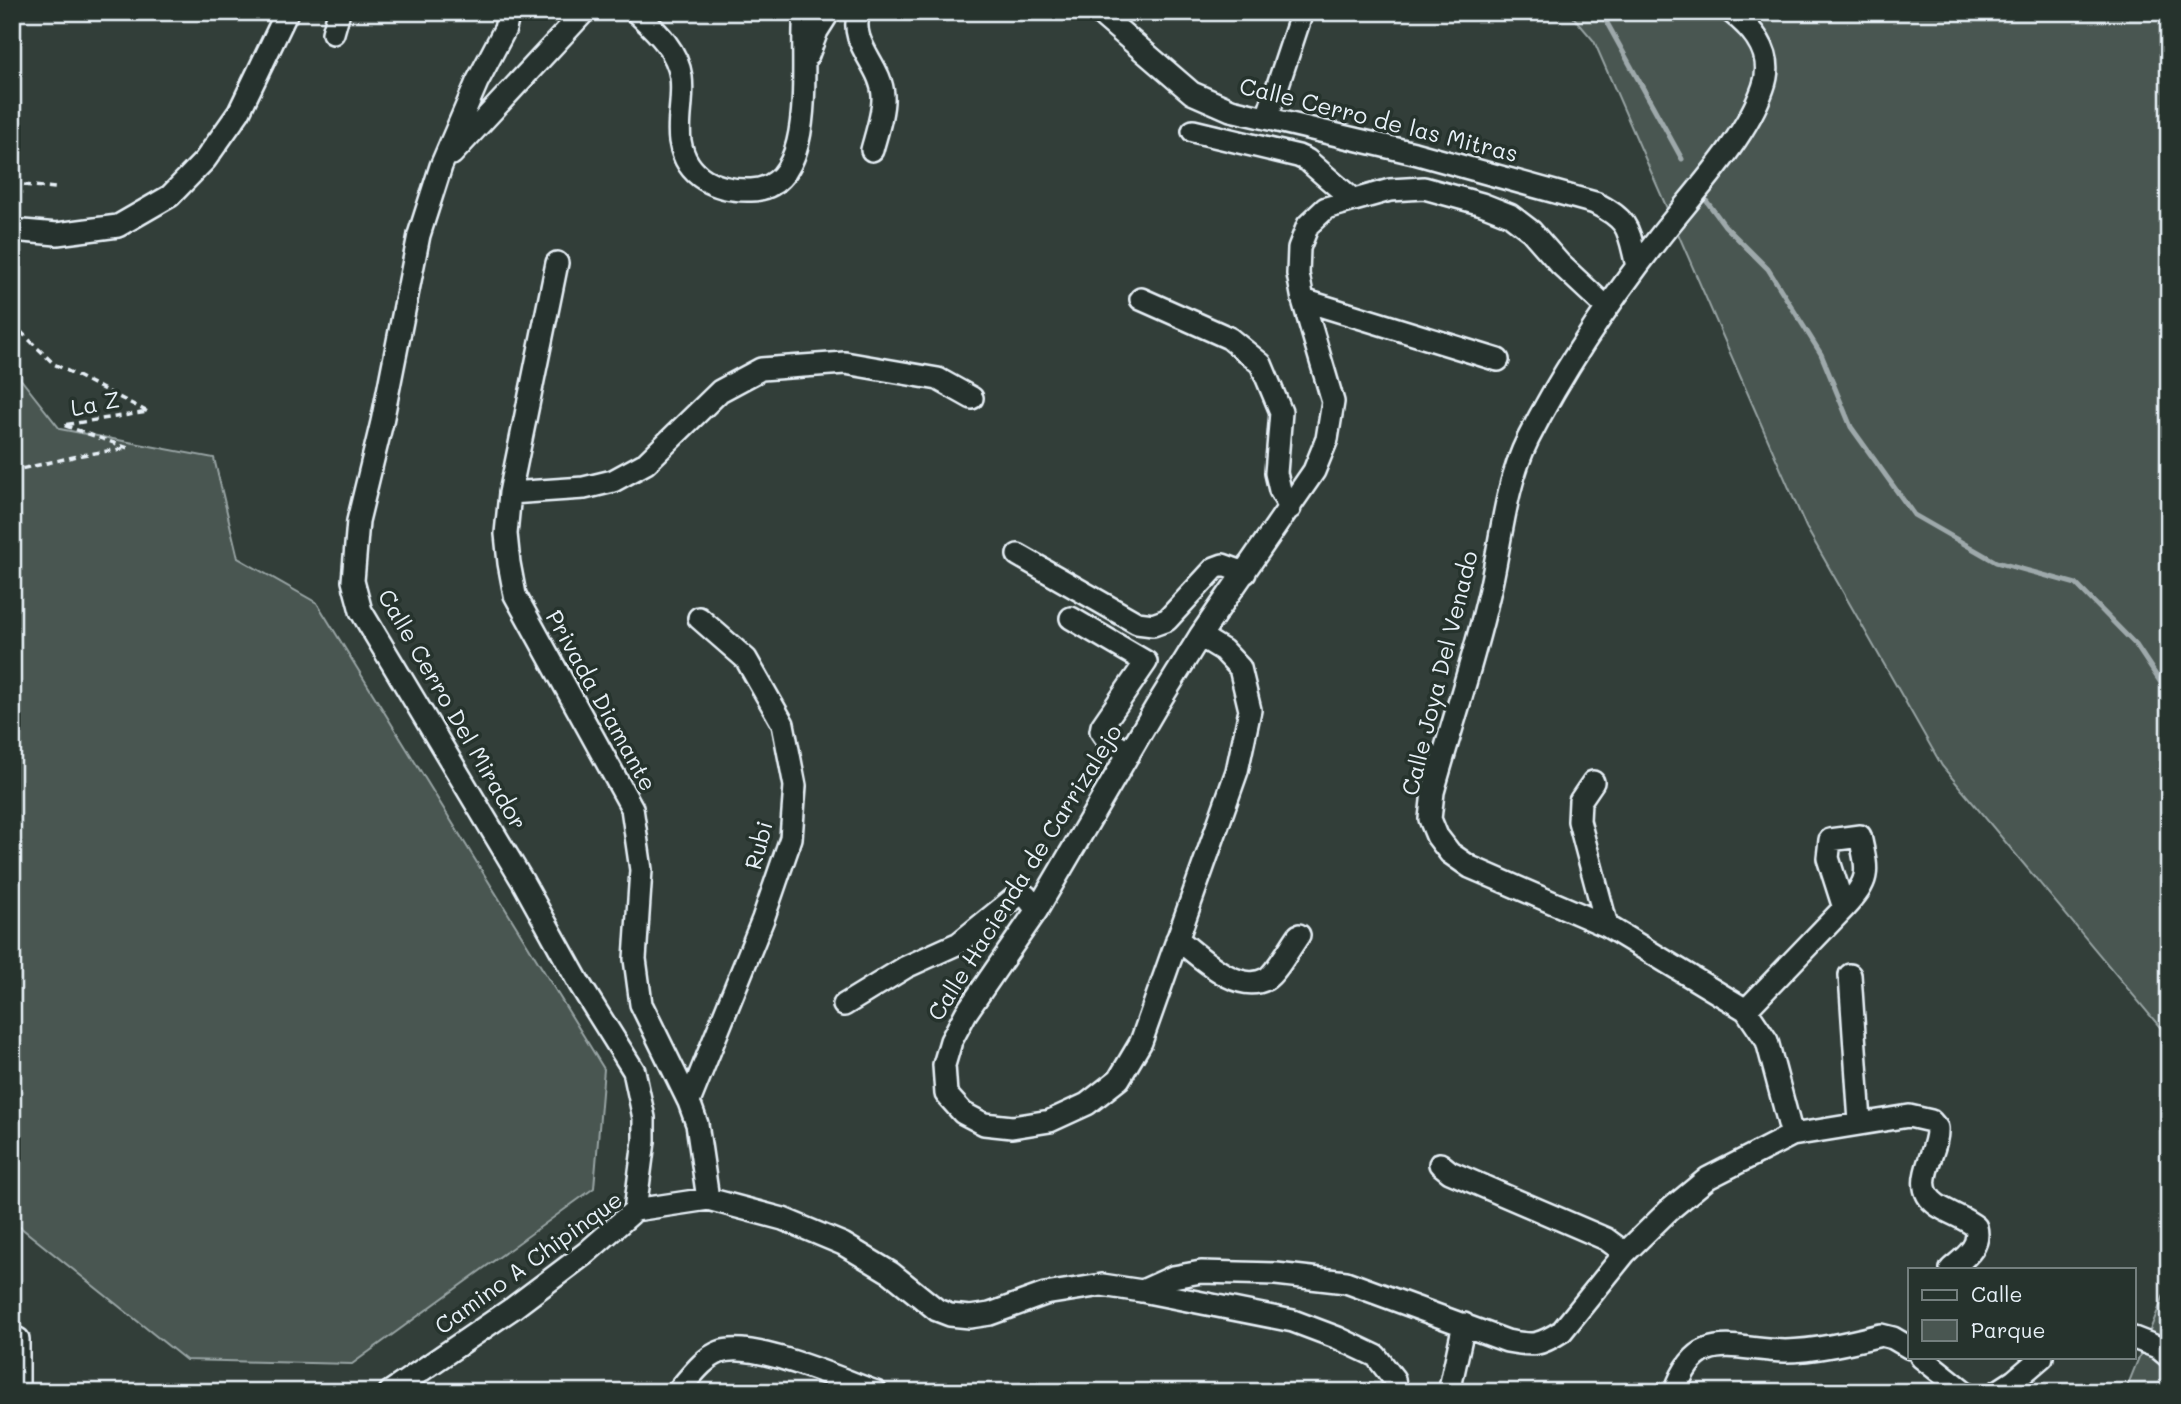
<svg xmlns="http://www.w3.org/2000/svg" width="2181" height="1404" font-family="Mali,sans-serif">
  <style>
    .green { fill: #495651; stroke: #98a4a4; stroke-width: 2 }
    .lines { fill: none; stroke-linecap: round; stroke-linejoin: round }
    .stream { stroke: #9ea9ab; stroke-width: 5 }
    .minor-casing { stroke: #e8f1f8; stroke-width: 26 }
    .path { stroke: #e8f1f8; stroke-width: 3.5; stroke-dasharray: 7 5; stroke-linecap: butt }
    .minor { stroke: #26332d; stroke-width: 21 }
    .labels { text-anchor: middle; dominant-baseline: central; stroke-width: 7; stroke-linejoin: round; paint-order: stroke }
    .street-label { font-size: 23px; fill: #e8f1f8; stroke: #26332d }
  </style>
  <rect width="100%" height="100%" fill="#323e39"/>
  <filter id="ink" filterUnits="userSpaceOnUse"><feTurbulence type="fractalNoise" baseFrequency=".0143" numOctaves="2"/><feDisplacementMap in="SourceGraphic" scale="14" xChannelSelector="R" yChannelSelector="G"/><feConvolveMatrix kernelMatrix="1 2 1 2 8 2 1 2 1" color-interpolation-filters="sRGB"/></filter>
  <g filter="url(#ink)">
    <!-- green -->
    <path class="green" d="M1569 12H2169V1038L1942 766 1806 527 1594 41Z
      M12 368 60 429 214 458 238 558 317 603 604 1069 594 1188 352 1364 186 1360 20 1227 12 1232Z
      M2169 1283V1392H2125Z"/>
    <g class="lines">
      <!-- stream -->
      <path class="stream" d="M1601 12 1682 159
        M1705 199 1725 226 1768 269 1821 354 1851 427 1914 515 1996 562 2076 584 2136 645 2169 695"/>
      <defs>
        <path id="minor" d="M509 12 505 29 477 82 441 166 419 235 382 422 358 521 353 581 361 611 523 882 579 983 634 1071 644 1118V1141L635 1210
          M636 12C655 30 677 49 681 77 684 98 677 120 680 141 686 178 717 191 751 190 821 188 799 57 805 12
          M859 12C848 44 882 65 883 96 884 111 876 135 872 150
          M1098 12 1192 93 1231 110 1414 153 1595 203C1631 221 1628 230 1637 266
          M1731 12C1756 31 1775 56 1763 88 1745 140 1692 195 1658 239 1609 302 1564 368 1528 439 1504 487 1501 546 1488 598 1473 663 1451 727 1433 792L1430 819 1437 836 1450 853 1470 867 1607 926 1746 1010 1767 1041 1792 1135
          M333 33 339 12
          M808 55 817 31 829 12
          M1267 118 1302 12
          M1193 131 1298 156 1307 160 1353 200
          M452 154 584 12
          M12 230 57 234 118 226 170 196 205 160 239 112 287 12
          M557 263 510 493 506 534 509 563 515 595 632 808 641 870 635 959 641 1004 689 1102 697 1124 708 1199
          M1141 299 1229 338 1261 364 1281 412 1276 473 1280 490 1290 508
          M1303 300 1498 360
          M510 493 584 488 613 481 646 463 720 391 761 369 845 363 938 379 972 398
          M1018 555 1137 623 1153 625 1167 620 1215 568 1223 565 1245 573
          M1071 618 1146 662 1102 726 1101 731 1105 737 1129 754
          M1200 636 1223 650 1240 668 1250 710 1237 771 1141 1042 1119 1079 1087 1104 1050 1121 1012 1127 984 1124 963 1113 946 1094 944 1065 951 1041 966 1013 1037 910 1156 707 1200 636 1314 471 1327 439 1333 402 1303 300 1298 274 1299 248 1308 225 1326 208 1390 190 1424 188 1482 204 1510 215 1531 231 1560 264 1606 307
          M1593 782 1580 801 1579 821 1607 926
          M1177 939C1200 956 1237 995 1266 979 1276 973 1291 946 1299 935
          M1850 975 1860 1122
          M844 1005 906 967 959 943 1017 896H1026L1037 910
          M1746 1010 1844 908C1871 879 1868 873 1860 836L1830 840 1828 858 1844 908
          M689 1102 763 919 791 838 795 786 783 724 746 659 699 618
          M1440 1164 1450 1172 1606 1239 1625 1253
          M1142 1291 1173 1277 1201 1272 1276 1274 1346 1282 1507 1341C1533 1346 1539 1346 1562 1331L1625 1253 1668 1211 1708 1178 1792 1135 1909 1116 1931 1121 1937 1128C1939 1153 1908 1185 1937 1205 1950 1214 1964 1217 1976 1227 1981 1247 1965 1257 1951 1269
          M2134 1338 2157 1347 2169 1357
          M1921 1357 1965 1392
          M18 1392V1339
          M390 1392 513 1308 586 1253 635 1210 708 1199 783 1219 843 1244 891 1273 937 1310 950 1315 970 1317 990 1314 1045 1294 1102 1285 1142 1291 1293 1321 1338 1338 1376 1356 1394 1379 1396 1392
          M677 1392C689 1379 703 1358 720 1352 753 1340 842 1380 876 1392
          M1451 1392V1383L1464 1324
          M1675 1392C1697 1327 1732 1350 1785 1351 1814 1351 1852 1342 1881 1335L1893 1338 1910 1348
          M1997 1392 2014 1381 2042 1357"/>
      </defs>
      <!-- minor casing -->
      <use href="#minor" class="minor-casing"/>
      <!-- path -->
      <path class="path" d="M12 184 55 188
        M12 323 54 364 148 412 63 425 128 448 82 455 12 471"/>
      <!-- minor -->
      <use href="#minor" class="minor"/>
    </g>
  </g>
  <g class="labels">
    <!-- street labels -->
    <g class="street-label">
      <text transform="translate(1379 119) rotate(14)">Calle Cerro de las Mitras</text>
      <text transform="translate(95 403) rotate(-11)">La Z</text>
      <text transform="translate(1439 673) rotate(-76)">Calle Joya Del Venado</text>
      <text transform="translate(602 700) rotate(61)">Privada Diamante</text>
      <text transform="translate(453 709) rotate(60)">Calle Cerro Del Mirador</text>
      <text transform="translate(758 845) rotate(-75)">Rubi</text>
      <text transform="translate(1024 872) rotate(-58)">Calle Hacienda de Carrizalejo</text>
      <text transform="translate(528 1262) rotate(-36)">Camino A Chipinque</text>
    </g>
  </g>
  <!-- margin -->
  <rect width="2181" height="1404" fill="none" stroke="#26332d" stroke-width="42"/>
  <rect x="21" y="21" width="2139" height="1362" fill="none" stroke="#e8f1f8" stroke-width="2.5" filter="url(#ink)"/>
  <!-- legend -->
  <rect x="1908" y="1268" width="228" height="91" fill="#26332d" stroke="#747f7e" stroke-width="2"/>
  <rect x="1922" y="1290" width="35" height="10" fill="#26332d" stroke="#747f7e" stroke-width="2"/>
  <text x="1971" y="1302" font-size="21" fill="#e8f1f8">Calle</text>
  <rect x="1922" y="1320" width="35" height="21" fill="#495651" stroke="#747f7e" stroke-width="2"/>
  <text x="1971" y="1338" font-size="21" fill="#e8f1f8">Parque</text>
</svg>
